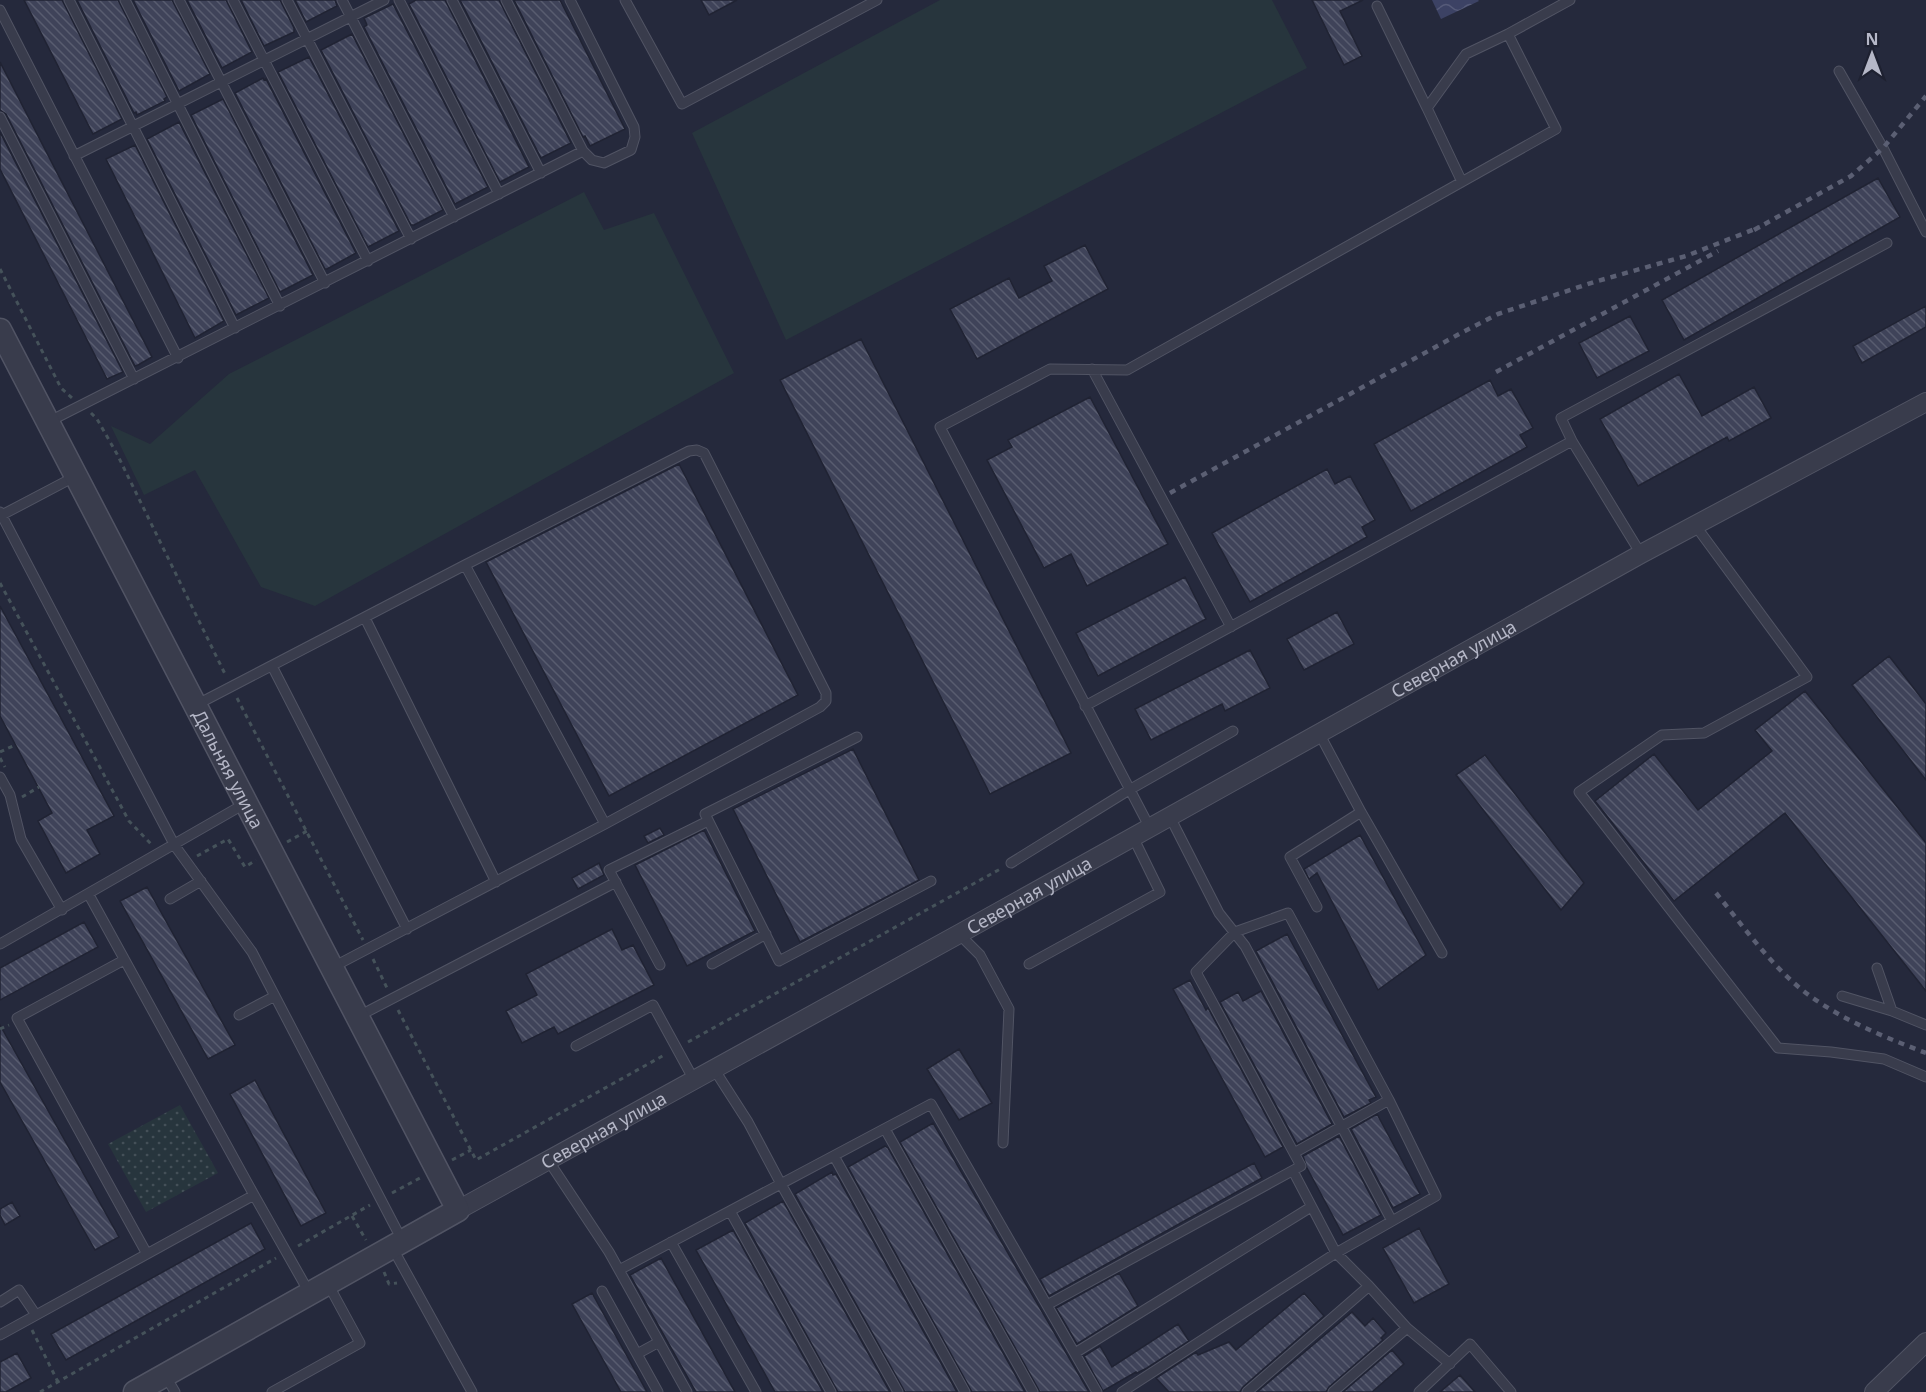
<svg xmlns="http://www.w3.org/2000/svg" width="1926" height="1392" font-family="'Noto Sans',sans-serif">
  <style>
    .grass { fill: #27353d }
    .park { fill: url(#park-dots) }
    .water { fill: url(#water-waves) }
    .building { fill: url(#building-back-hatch); stroke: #202333; stroke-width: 1.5 }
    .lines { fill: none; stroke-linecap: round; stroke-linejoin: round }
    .service-casing { stroke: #515464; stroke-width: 11 }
    .minor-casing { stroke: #515464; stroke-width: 20 }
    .tertiary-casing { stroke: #515464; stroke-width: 25 }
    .path { stroke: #45525a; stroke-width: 3; stroke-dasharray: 4.5 4.5; stroke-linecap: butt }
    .service { stroke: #393c4c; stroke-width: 9 }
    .minor { stroke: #393c4c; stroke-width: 18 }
    .tertiary { stroke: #393c4c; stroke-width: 22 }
    .rail { stroke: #5b5f73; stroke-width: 4.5; stroke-dasharray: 6 6; stroke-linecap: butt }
    .labels { text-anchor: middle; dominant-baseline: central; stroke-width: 6; stroke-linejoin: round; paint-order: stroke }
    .street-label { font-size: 18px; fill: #b5b7c7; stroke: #1e2131 }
  </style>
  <defs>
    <pattern id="park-dots" width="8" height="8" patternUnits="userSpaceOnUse" patternTransform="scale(1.5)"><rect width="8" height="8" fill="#27353d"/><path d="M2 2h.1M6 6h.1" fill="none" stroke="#445058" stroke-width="1.8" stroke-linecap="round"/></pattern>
    <pattern id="water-waves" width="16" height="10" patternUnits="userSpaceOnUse" patternTransform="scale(1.5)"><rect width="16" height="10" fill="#3c4264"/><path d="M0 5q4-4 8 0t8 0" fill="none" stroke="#565b79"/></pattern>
    <pattern id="building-back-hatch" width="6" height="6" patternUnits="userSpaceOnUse" patternTransform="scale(1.5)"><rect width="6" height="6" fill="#3f4359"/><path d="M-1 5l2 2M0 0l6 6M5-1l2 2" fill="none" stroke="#585c6f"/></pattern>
  </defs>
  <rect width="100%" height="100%" fill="#25293c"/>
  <!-- grass -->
  <path class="grass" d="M940 0H1272L1307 68 786 340 692 133Z
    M584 192 604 230 654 213 734 373 315 606 261 587 195 470 144 495 111 426 150 444 229 374Z"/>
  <!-- park -->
  <path class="park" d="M180 1105 218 1173 146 1212 108 1144Z"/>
  <!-- water -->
  <path class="water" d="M1432 0H1478L1479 1 1441 19Z"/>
  <!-- building -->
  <path class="building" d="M24 0H62L122 119 93 134Z
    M77 0H118L167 97 164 99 165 101 137 115 136 112 134 113Z
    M133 0H172L210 74 179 91Z
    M187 0H226L252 52 222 68Z
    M241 0H280L294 28V32L264 46Z
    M295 0H335L337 6 306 22Z
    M416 0H445L529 167 500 182 409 4Z
    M460 0H499L571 143 541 158Z
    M514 0H560L625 129 590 146 585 136 583 137Z
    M701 0H737L709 15Z
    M1312 0H1363L1340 11 1362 56 1344 65Z
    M393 4 488 187 455 204 364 27 367 25 364 18Z
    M352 34 443 210 414 225H411L321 50Z
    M309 57 399 231 368 247 278 72Z
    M0 62 152 357 138 365 135 366 6 114 0 110Z
    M263 78 264 80 266 79 356 253 327 269H325L235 93Z
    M223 99 313 275 280 292 191 115Z
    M179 122 269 298 236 315 147 139Z
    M0 132 123 372 107 379 0 169Z
    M135 145 224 321 195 338 106 159Z
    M1878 178 1900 217 1684 340 1662 300Z
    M1085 245 1108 289 977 359 950 309 1009 278 1019 298 1052 281 1044 266Z
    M1926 306V327L1862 363 1853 346Z
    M1630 316 1649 351 1597 378 1579 343Z
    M861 339 1071 753 990 794 780 380Z
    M1679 374 1702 416 1754 387 1771 418 1729 441 1727 437 1638 486 1600 419Z
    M1490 380 1498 396 1511 389 1533 428 1520 435 1527 447 1411 511 1374 444Z
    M1090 397 1168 544 1087 586 1071 554 1044 568 987 460 1012 447 1008 440Z
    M679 464 798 695 609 796 486 562Z
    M1327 469 1335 484 1350 476 1375 520 1362 527 1367 537 1250 602 1212 533Z
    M1185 577 1206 619 1098 676 1076 633Z
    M0 606 114 816 87 830 100 854 66 873 38 821 52 813 0 716Z
    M1337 612 1354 644 1304 670 1287 639Z
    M1250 650 1270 688 1225 711 1222 704 1151 740 1135 709Z
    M1889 656 1926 704V780L1852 685Z
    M1805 691 1926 843V991L1785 813 1674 901 1595 801 1654 754 1698 810 1772 751 1755 730Z
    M853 749 919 880 800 942 733 809Z
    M1485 755 1584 883 1561 910 1456 775Z
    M660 828 664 835 648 843 644 836Z
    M704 830 755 931 687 966 635 865Z
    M1360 835 1426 955 1378 990 1317 873 1309 879 1304 869Z
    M599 863 604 875 578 889 572 878Z
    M147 887 235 1045 208 1059 120 901Z
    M84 922 98 947 0 1000V968Z
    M612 929 622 950 633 945 654 985 558 1034 554 1027 522 1043 506 1011 537 995 526 974Z
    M1287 934 1376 1097 1369 1100 1371 1103 1344 1117 1256 951Z
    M1190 980 1206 1010 1208 1008 1283 1147 1265 1157 1173 989Z
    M1261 991 1332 1124 1297 1144 1220 1002 1238 992 1243 1001Z
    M0 1025 119 1237 95 1250 0 1082Z
    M959 1049 992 1103 959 1120 927 1069Z
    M255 1080 326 1213 301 1226 230 1094Z
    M1377 1114 1420 1194 1393 1208 1351 1129Z
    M933 1123 1027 1286 1089 1392H1040L900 1142Z
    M1339 1136 1381 1215 1343 1235 1307 1168 1303 1156Z
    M885 1146 888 1148 1025 1392H972L848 1167Z
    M1254 1163 1262 1178 1049 1296 1040 1279Z
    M832 1172 833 1175 836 1174 957 1392H905L795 1194Z
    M783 1201 890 1392H838L745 1223Z
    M12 1202 20 1216 5 1225 0 1215V1209Z
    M251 1223 265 1249 66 1360 51 1334Z
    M1419 1228 1449 1284 1414 1303 1383 1248Z
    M733 1230 823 1392H775L696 1250Z
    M661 1258 735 1392H696L630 1275Z
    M1119 1273 1138 1306 1077 1344 1056 1308Z
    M592 1293 647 1392H621L572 1304Z
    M1304 1293 1324 1316 1243 1387 1240 1392H1169L1156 1378 1196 1352 1198 1355 1229 1342 1236 1350Z
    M1352 1312 1365 1326 1373 1318 1386 1333 1381 1338 1383 1340 1329 1387 1326 1392H1257Z
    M1178 1324 1189 1341 1147 1368 1137 1373 1136 1372 1103 1391 1084 1356 1100 1346 1112 1367Z
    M1392 1350 1404 1364 1372 1392H1343Z
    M17 1353 31 1378 6 1392H0V1362Z
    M1460 1375 1475 1392H1440Z"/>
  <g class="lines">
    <defs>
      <path id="service" d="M69 0 235 328
        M125 0 280 306
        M179 0 325 283
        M233 0 368 261
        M287 0 411 239
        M342 0 454 217
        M399 0 499 194
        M452 0 541 173
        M506 0 583 151
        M625 0 682 104 877 0
        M1377 6 1427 108
        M0 10 178 358
        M1839 71 1883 148 1926 232
        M0 117 134 379
        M74 156 384 0
        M1462 182 1427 108 1466 54 1508 34
        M1092 369 1231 627
        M48 422 583 151 592 160 604 163 631 150 635 137 634 127 570 0
        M1572 441 1561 418 1887 243
        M0 512 175 846 252 952 403 1242
        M0 516 76 476
        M1695 525 1807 677 1704 733 1662 735 1579 792 1778 1048 1831 1052 1884 1059 1926 1077
        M465 565 605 824
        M365 618 496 882
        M272 666 407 929
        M196 705 465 565 689 451 697 450 704 453 826 693V701L820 707 605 824 333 967
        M1085 706 1572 441 1641 554
        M1319 733 1361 812 1442 953
        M857 737 705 814 779 961 931 881
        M0 777 10 795 21 839 62 910
        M1170 817 1219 913 1245 946 1392 1221
        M1150 828 940 427 1050 369 1127 370 1556 129 1508 34 1570 0
        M1011 863 1129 790 1233 731
        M89 895 254 1195 310 1294
        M170 899 201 881
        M1317 907 1290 857 1361 812
        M959 934 980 955 1009 1009 1003 1143
        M0 944 246 803
        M124 960 17 1018 147 1254
        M712 964 766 934
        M1029 964 1160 892 1133 837
        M660 965 609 870 708 821
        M1877 968 1892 1011 1926 1025
        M1842 996 1892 1011
        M239 1015 275 996
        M357 1017 616 882
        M576 1046 653 1005 694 1080
        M714 1069 748 1122 781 1184 898 1392
        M885 1129 1033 1392
        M1294 1153 1389 1100
        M834 1156 965 1392
        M548 1160 609 1252 687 1392
        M1293 1171 1336 1253 1369 1286
        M730 1211 831 1392
        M671 1242 756 1392
        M392 1247 472 1392
        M619 1270 931 1104 1097 1392
        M602 1291 658 1392
        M0 1302 19 1290 36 1315
        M1047 1305 1301 1166 1196 972 1235 932 1288 913 1389 1100 1436 1196 1336 1253 1122 1392
        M0 1335 254 1195
        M1075 1353 1311 1207
        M637 1354 659 1342
        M165 1375 175 1392
        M272 1392 360 1343 328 1284
        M1247 1392 1369 1286 1407 1328
        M1333 1392 1407 1328 1450 1364
        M1419 1392 1470 1344 1511 1392"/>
      <g id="minor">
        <path id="s1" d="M458 1210 959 934 1641 554 1926 402"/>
        <path d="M1874 1392 1926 1342"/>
      </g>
      <g id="tertiary">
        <path id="s2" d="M0 330 458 1210 135 1392"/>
      </g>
    </defs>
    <!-- service casing -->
    <use href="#service" class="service-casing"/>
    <!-- minor casing -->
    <use href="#minor" class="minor-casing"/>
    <!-- tertiary casing -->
    <use href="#tertiary" class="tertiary-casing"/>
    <!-- path -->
    <path class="path" d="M0 269 61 388 72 398
      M91 413 97 419 117 454 226 676
      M0 583 129 821 152 845
      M237 698 363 940
      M0 752 15 745
      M0 758 5 767
      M22 797 39 787
      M287 842 307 831
      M197 856 228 839 245 867 256 860
      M373 959 387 988
      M398 1010 476 1160 666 1054
      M0 1029 9 1025
      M688 1042 1002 868
      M452 1160 471 1150
      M392 1193 420 1178
      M352 1216 366 1240
      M298 1246 370 1205
      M384 1272 389 1284 397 1283
      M32 1330 58 1382
      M40 1392 276 1258"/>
    <!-- service -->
    <use href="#service" class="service"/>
    <!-- minor -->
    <use href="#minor" class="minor"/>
    <!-- tertiary -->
    <use href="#tertiary" class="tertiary"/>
    <!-- rail -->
    <path class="rail" d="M1754 230 1851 176 1883 148 1926 96
      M1496 372 1718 251
      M1170 493 1461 333 1498 314 1594 282 1686 256 1760 227
      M1716 893C1744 927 1771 966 1806 993 1842 1020 1884 1037 1926 1053"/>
  </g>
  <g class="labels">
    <!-- street labels -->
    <g class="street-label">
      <text stroke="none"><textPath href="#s1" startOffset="1138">Северная улица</textPath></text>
      <text stroke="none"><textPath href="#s2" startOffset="495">Дальняя улица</textPath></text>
      <text stroke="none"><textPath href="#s1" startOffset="652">Северная улица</textPath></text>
      <text stroke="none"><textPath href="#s1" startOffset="166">Северная улица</textPath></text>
    </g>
  </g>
  <!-- north arrow -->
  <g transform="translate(1872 54)" stroke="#1e2131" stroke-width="4.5" paint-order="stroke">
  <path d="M0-4.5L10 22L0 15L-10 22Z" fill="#b5b7c7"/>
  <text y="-9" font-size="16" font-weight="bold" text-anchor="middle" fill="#b5b7c7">N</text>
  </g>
</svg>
